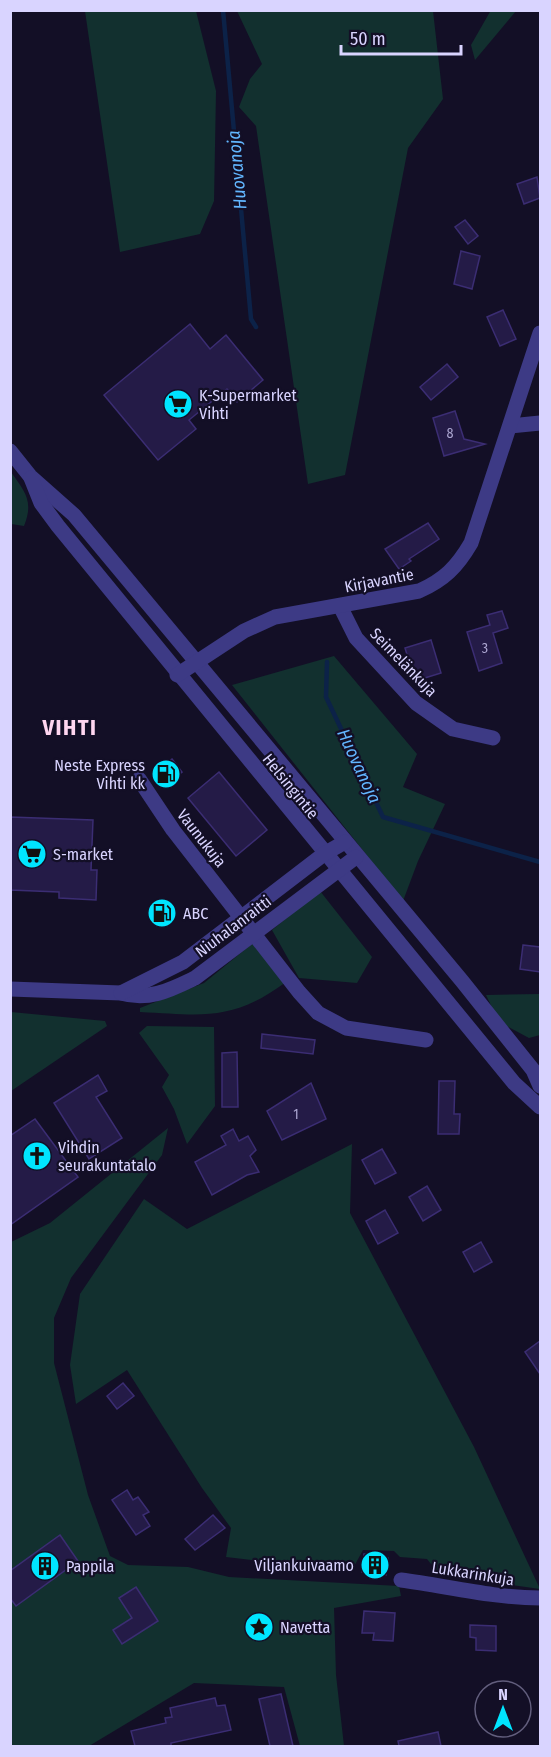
<svg xmlns="http://www.w3.org/2000/svg" width="551" height="1757" viewBox="0 0 551 1757" font-family="'Fira Sans Condensed',sans-serif">
	<style>
		.green { fill: #12302f }
		.lines { fill: none; stroke-linecap: round; stroke-linejoin: round }
		.stream { stroke: #0c2248; stroke-width: 4.5 }
		.building { fill: #241b47; stroke: #3b2d73; stroke-width: 1.5 }
		.minor { stroke: #3d3a85; stroke-width: 15 }
		.labels { text-anchor: middle; stroke-width: 4.5; stroke-linejoin: round; paint-order: stroke }
		.number-label { font-size: 14px; fill: #aca6d1 }
		.poi-label { font-size: 16px; fill: #d9d4ff; stroke: #130f26; text-anchor: start }
		.street-label { font-size: 16px; fill: #d9d4ff; stroke: #130f26 }
		.water-label { font-size: 18px; font-style: italic; fill: #62b6ff; stroke: #130f26 }
		.district-label { font-size: 22px; font-weight: bold; letter-spacing: 1.5px; fill: #ffd6f0; stroke: #130f26 }
	</style>
	<rect width="100%" height="100%" fill="#130f26"/>
	<g class="green">
		<polygon points="491,10 516,11 475,60 471,45"/>
		<polygon points="85,11 196,11 216,91 214,201 200,234 120,252"/>
		<polygon points="237,11 433,11 443,99 408,148 345,475 308,484 256,126 239,107 250,79 262,64"/>
		<path d="M11,472c14,20 23,29 13,54l-13,-2z"/>
		<polygon points="334,656 417,754 403,787 445,804 418,861 403,901 232,685"/>
		<polygon points="320,891 372,957 357,983 299,978 272,930"/>
		<path d="M253,943l33,39c-54,40 -83,33 -146,30v-4l64,-25z"/>
		<polygon points="540,994 540,1035 529,1038 499,1022 486,995"/>
		<polygon points="11,1012 105,1021 107,1026 11,1091"/>
		<polygon points="147,1026 214,1027 215,1106 187,1144 174,1109 162,1087 169,1075 139,1033"/>
		<polygon points="168,1128 162,1155 71,1278 54,1318 54,1363 88,1495 110,1556 128,1565 188,1567 229,1577 399,1586 401,1596 334,1608 336,1675 344,1746 300,1746 284,1687 194,1683 89,1746 11,1746 11,1242 50,1223"/>
		<polygon points="352,1144 350,1213 474,1447 540,1589 440,1575 427,1559 400,1557 394,1551 363,1550 351,1572 226,1557 231,1528 202,1488 127,1370 76,1404 70,1365 80,1294 144,1199 187,1229"/>
	</g>
	<g class="lines">
		<g class="stream">
			<polyline points="223,10 251,319 256,327"/>
			<polyline points="327,662 326,697 383,817 540,862"/>
		</g>
	</g>
	<g class="building">
		<polygon points="537,177 540,198 524,204 517,184"/>
		<polygon points="465,220 478,236 468,244 455,227"/>
		<polygon points="461,251 480,256 472,289 454,284"/>
		<polygon points="503,310 516,339 500,346 487,317"/>
		<polygon points="190,324 210,349 226,335 263,380 237,402 227,389 189,420 196,429 158,460 104,395"/>
		<polygon points="447,364 458,377 431,400 420,387"/>
		<polygon points="455,411 464,439 485,444 444,456 433,418"/>
		<polygon points="428,523 439,539 409,559 411,561 399,569 385,549"/>
		<polygon points="502,611 508,628 493,633 502,663 479,671 467,632 490,625 487,615"/>
		<polygon points="431,640 441,673 415,681 405,648"/>
		<polygon points="172,759 182,772 162,787 152,774"/>
		<polygon points="219,772 267,830 236,856 188,798"/>
		<polygon points="10,817 93,820 91,870 97,870 96,900 59,898 59,892 10,890"/>
		<polygon points="163,901 174,915 160,926 149,912"/>
		<polygon points="523,945 540,947 540,972 520,969"/>
		<polygon points="262,1034 315,1040 313,1054 261,1048"/>
		<polygon points="237,1052 238,1107 222,1107 222,1053"/>
		<polygon points="98,1075 107,1091 96,1097 122,1138 89,1159 54,1103"/>
		<polygon points="439,1081 455,1081 454,1114 460,1114 459,1134 438,1134"/>
		<polygon points="311,1083 326,1119 282,1140 267,1111"/>
		<polygon points="35,1119 78,1177 10,1225 10,1136"/>
		<polygon points="233,1129 239,1141 248,1136 256,1150 250,1156 259,1172 247,1175 212,1195 195,1162 226,1145 221,1136"/>
		<polygon points="382,1149 396,1173 375,1184 362,1160"/>
		<polygon points="427,1186 441,1210 423,1221 409,1197"/>
		<polygon points="385,1210 398,1233 378,1244 366,1221"/>
		<polygon points="481,1242 492,1262 474,1272 463,1252"/>
		<polygon points="540,1341 540,1374 525,1352"/>
		<polygon points="123,1383 134,1396 117,1409 107,1396"/>
		<polygon points="127,1490 133,1500 138,1497 149,1512 143,1515 150,1526 136,1535 112,1500"/>
		<polygon points="213,1515 225,1528 195,1550 185,1539"/>
		<polygon points="60,1535 78,1561 16,1606 10,1598 10,1571"/>
		<polygon points="364,1554 388,1558 386,1575 362,1572"/>
		<polygon points="136,1587 158,1621 122,1644 113,1630 132,1618 119,1598"/>
		<polygon points="364,1611 395,1613 393,1641 373,1640 374,1633 362,1633"/>
		<polygon points="470,1625 496,1626 496,1651 476,1650 476,1638 470,1637"/>
		<polygon points="281,1694 293,1746 270,1746 259,1699"/>
		<polygon points="215,1698 217,1706 225,1705 231,1730 171,1743 171,1746 135,1746 131,1731 166,1723 165,1718 172,1717 170,1708"/>
		<polygon points="438,1732 441,1746 399,1746 398,1741"/>
	</g>
	<g class="lines">
		<g class="minor">
			<polyline points="510,426 540,423"/>
			<polyline points="10,451 30,476 74,515 462,981 533,1070 540,1086"/>
			<polyline points="31,478 41,503 58,526 514,1083 540,1107"/>
			<polyline points="340,606 356,638 416,703 453,729 493,738"/>
			<path d="M177,675l67,-44 31,-14 144,-26c25,-11 38,-24 52,-48l69,-210"/>
			<polyline points="139,779 173,830 299,992 318,1013 346,1028 426,1040"/>
			<path d="M10,989l111,4c28,8 49,-3 74,-15l161,-121"/>
			<polyline points="121,993 183,962 324,854 345,842"/>
			<path d="M401,1580c46,6 93,18 139,18"/>
		</g>
	</g>
	<defs>
		<g id="supermarket-disc" transform="scale(1.5)"><circle r="9.5" fill="#00e5ff" stroke="#130f26"/><path d="M-6-5.5h2.5l.6 2H6L4.5 2H-2.5L-4.4-4H-6ZM-1.5 3.2a1.3 1.3 0 1 0 .1 0ZM3 3.2a1.3 1.3 0 1 0 .1 0Z" fill="#111"/></g>
		<g id="fuel-disc" transform="scale(1.5)"><circle r="9.5" fill="#00e5ff" stroke="#130f26"/><path d="M-5.5-6h7V0h2V4h1.3V-2.5L3-4.5l.8-.8L6-3V5H2.5V1h-1V6h-7ZM-4.2-4.7v3.2H.2V-4.7Z" fill="#111"/></g>
		<g id="church-disc" transform="scale(1.5)"><circle r="9.5" fill="#00e5ff" stroke="#130f26"/><path d="M-1.2-6h2.4v3.5h3.3v2.4h-3.3V6h-2.4V-.1h-3.3v-2.4h3.3Z" fill="#111"/></g>
		<g id="building-disc" transform="scale(1.5)"><circle r="9.5" fill="#00e5ff" stroke="#130f26"/><path d="M-4-6H4V6H1V3H-1V6H-4ZM-2.5-4.3h1.7v1.8h-1.7ZM.8-4.3h1.7v1.8H.8ZM-2.5-1h1.7V.8h-1.7ZM.8-1h1.7V.8H.8Z" fill="#111"/></g>
		<g id="sight-disc" transform="scale(1.5)"><circle r="9.5" fill="#00e5ff" stroke="#130f26"/><path d="M0-6L1.8-2.2L6-1.7L2.9 1.2L3.7 5.4L0 3.3L-3.7 5.4L-2.9 1.2L-6-1.7L-1.8-2.2Z" fill="#111"/></g>
	</defs>
	<g fill-rule="evenodd">
		<use href="#supermarket-disc" x="178" y="404"/>
		<use href="#fuel-disc" x="166" y="774"/>
		<use href="#supermarket-disc" x="32" y="854"/>
		<use href="#fuel-disc" x="162" y="913"/>
		<use href="#church-disc" x="37" y="1156"/>
		<use href="#building-disc" x="375" y="1565"/>
		<use href="#building-disc" x="45" y="1566"/>
		<use href="#sight-disc" x="259" y="1627"/>
	</g>
	<g class="labels">
		<g class="number-label">
			<text x="450" y="438">8</text>
			<text x="485" y="653">3</text>
			<text x="296" y="1119">1</text>
		</g>
		<g class="poi-label">
			<text x="199" y="401">K-Supermarket<tspan x="199" dy="18">Vihti</tspan></text>
			<text x="145" y="771" text-anchor="end">Neste Express<tspan x="145" dy="18">Vihti kk</tspan></text>
			<text x="53" y="860">S-market</text>
			<text x="183" y="919">ABC</text>
			<text x="58" y="1153">Vihdin<tspan x="58" dy="18">seurakuntatalo</tspan></text>
			<text x="354" y="1571" text-anchor="end">Viljankuivaamo</text>
			<text x="66" y="1572">Pappila</text>
			<text x="280" y="1633">Navetta</text>
		</g>
		<g class="street-label">
			<text transform="translate(379 580) rotate(-11)" y="6">Kirjavantie</text>
			<text transform="translate(404 662) rotate(46)" y="6">Seimelänkuja</text>
			<text transform="translate(291 786) rotate(51)" y="6">Helsingintie</text>
			<text transform="translate(202 838) rotate(52)" y="6">Vaunukuja</text>
			<text transform="translate(233 926) rotate(-37)" y="6">Niuhalanraitti</text>
			<text transform="translate(473 1573) rotate(9)" y="6">Lukkarinkuja</text>
		</g>
		<g class="water-label">
			<text transform="translate(237 170) rotate(-95)" y="6">Huovanoja</text>
			<text transform="translate(359 766) rotate(65)" y="6">Huovanoja</text>
		</g>
		<g class="district-label">
			<text x="70" y="735">VIHTI</text>
		</g>
	</g>
	<rect width="551" height="1757" fill="none" stroke="#d9d4ff" stroke-width="24"/>
	<g transform="translate(503 1709)"><circle r="28" fill="#130f26" stroke="#625e7d" stroke-width="1.5"/>
	<path d="M0-4.5L10 22L0 15L-10 22Z" fill="#00e5ff"/>
	<text y="-9" font-size="16" font-weight="bold" text-anchor="middle" fill="#d9d4ff">N</text>
	</g>
	<path d="M341 45v9h120v-9" fill="none" stroke="#d9d4ff" stroke-width="3"/>
	<text x="350" y="45" font-size="18" fill="#d9d4ff" stroke="#130f26" stroke-width="4.5" paint-order="stroke">50 m</text>
</svg>
